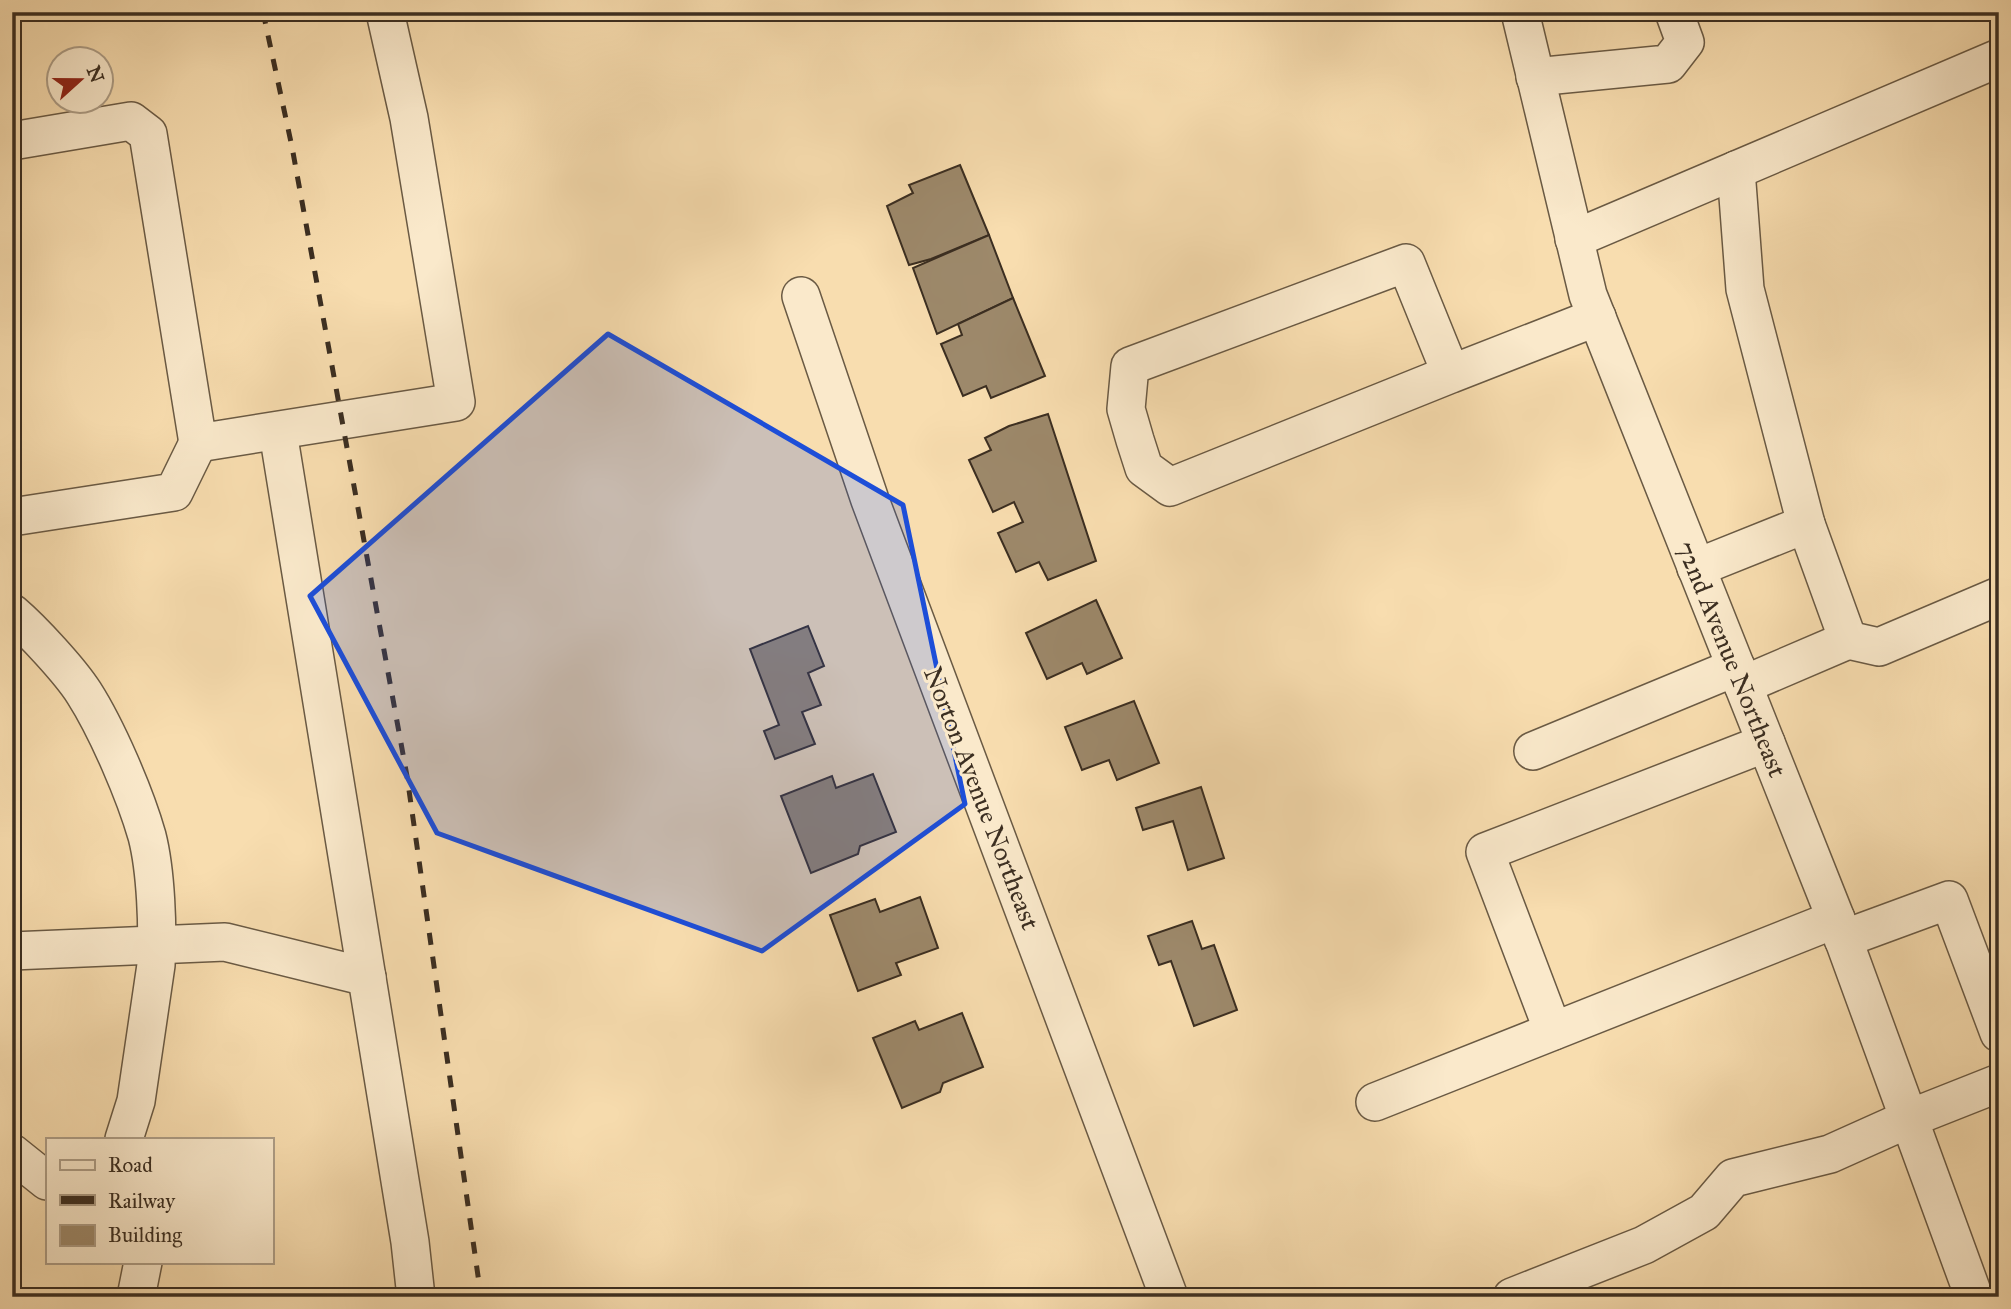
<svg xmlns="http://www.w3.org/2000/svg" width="2011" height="1309" viewBox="0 0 2011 1309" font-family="'IM FELL Great Primer',serif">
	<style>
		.building { fill: #9d896b; stroke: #3b2e21; stroke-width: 2 }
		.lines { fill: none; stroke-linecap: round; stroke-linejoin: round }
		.minor-casing { stroke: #6a5a44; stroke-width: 40 }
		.minor { stroke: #fae9cb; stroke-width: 37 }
		.rail { stroke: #3b2e21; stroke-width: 5; stroke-dasharray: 12 12; stroke-linecap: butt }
		.marked { fill: #1d4ed8; fill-opacity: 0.2; stroke: #1d4ed8; stroke-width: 5; stroke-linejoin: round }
		.labels { text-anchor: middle; stroke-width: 6; stroke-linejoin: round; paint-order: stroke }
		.street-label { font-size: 26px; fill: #3b2e21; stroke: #fae9cb }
	</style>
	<rect width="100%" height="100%" fill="#f8ddaf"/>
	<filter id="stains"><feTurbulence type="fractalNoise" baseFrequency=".00286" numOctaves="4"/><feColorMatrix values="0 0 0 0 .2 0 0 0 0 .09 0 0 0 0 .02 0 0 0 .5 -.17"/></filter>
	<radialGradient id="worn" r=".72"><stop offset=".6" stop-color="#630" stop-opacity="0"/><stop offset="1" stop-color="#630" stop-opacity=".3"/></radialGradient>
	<g class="building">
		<polygon points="960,165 989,235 931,259 909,265 887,206 913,193 909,185"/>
		<polygon points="989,235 1013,298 937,334 913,268"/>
		<polygon points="1013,298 1045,376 991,398 986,386 963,396 941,344 962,335 958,324"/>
		<polygon points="1048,414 1096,561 1048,580 1039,562 1016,572 998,533 1023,522 1014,502 993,512 969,460 991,450 985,438 1009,426"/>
		<polygon points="1096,600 1122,658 1087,674 1082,663 1047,679 1026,633"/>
		<polygon points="808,626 824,666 808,673 821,705 802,712 815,744 775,759 764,731 779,725 750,649"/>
		<polygon points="1134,701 1159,763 1117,780 1109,760 1082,770 1065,727"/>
		<polygon points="873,774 896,832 860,846 858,854 811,873 781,796 832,776 836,788"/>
		<polygon points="1201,787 1224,858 1188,870 1173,821 1143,830 1136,808"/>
		<polygon points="920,897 938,948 896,963 901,975 858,991 830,915 875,899 880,912"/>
		<polygon points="1192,921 1202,949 1214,945 1237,1010 1194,1026 1171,961 1159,965 1148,936"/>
		<polygon points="962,1013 983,1067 943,1083 940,1092 902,1108 873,1038 915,1021 919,1030"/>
	</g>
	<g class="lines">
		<g class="minor-casing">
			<g id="minor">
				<polyline points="1520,12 1588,295 1836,919 1974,1297"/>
				<polyline points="1535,77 1668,64 1685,42 1674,12"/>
				<polyline points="12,141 131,121 148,134 198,443 456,402 409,118 385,12"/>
				<polyline points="1574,239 1999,58"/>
				<polyline points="801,296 870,500 1169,1297"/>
				<polyline points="1451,374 1170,487 1144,468 1135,440 1126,409 1130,366 1406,263 1451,374 1597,317"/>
				<polyline points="278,432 410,1242 416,1297"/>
				<polyline points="12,517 174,492 198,443"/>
				<polyline points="1806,524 1848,640 1879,647 1999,596"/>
				<polyline points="1696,568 1806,524 1745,289 1736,170"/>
				<path d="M12,613c20,17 58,58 72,80 23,36 51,101 63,143 9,35 11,92 9,129l-20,136 -12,38"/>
				<polyline points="1743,685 1848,640"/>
				<polyline points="1533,751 1736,667"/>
				<polyline points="1843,939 1949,900 1999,1033"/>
				<polyline points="12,951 225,942 367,977"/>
				<polyline points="1553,1031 1485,852 1766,743"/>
				<polyline points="1375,1102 1836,919"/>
				<polyline points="12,1153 47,1181"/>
				<polyline points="136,1297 143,1262"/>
				<polyline points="1512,1297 1644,1245 1704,1212 1733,1178 1830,1154 1908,1119 1999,1083"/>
			</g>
		</g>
		<use href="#minor" class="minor"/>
		<polyline class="rail" points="263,12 292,147 407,776 481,1297"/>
	</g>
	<path class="marked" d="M608,334l295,171 62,299 -203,147 -325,-118 -127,-237z"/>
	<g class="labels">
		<g class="street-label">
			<text transform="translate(1732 659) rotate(68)" y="9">72nd Avenue Northeast</text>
			<text transform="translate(982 798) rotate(69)" y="9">Norton Avenue Northeast</text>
		</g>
	</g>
	<rect width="2011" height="1309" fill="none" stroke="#f8ddaf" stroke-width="42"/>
	<rect x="14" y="14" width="1983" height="1281" fill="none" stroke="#3b2e21" stroke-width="3.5"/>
	<rect x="21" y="21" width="1969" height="1267" fill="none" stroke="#3b2e21" stroke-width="2"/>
	<rect x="46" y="1138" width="228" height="126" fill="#fae9cb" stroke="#ae9e87" stroke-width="2"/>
	<rect x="60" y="1160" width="35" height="10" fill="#fae9cb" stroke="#ae9e87" stroke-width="2"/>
	<text x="108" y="1172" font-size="21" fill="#3b2e21">Road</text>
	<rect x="60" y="1195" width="35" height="10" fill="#3b2e21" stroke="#ae9e87" stroke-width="2"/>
	<text x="108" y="1208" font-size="21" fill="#3b2e21">Railway</text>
	<rect x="60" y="1225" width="35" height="21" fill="#9d896b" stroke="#ae9e87" stroke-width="2"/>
	<text x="108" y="1242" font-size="21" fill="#3b2e21">Building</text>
	<g transform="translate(80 80) rotate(69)"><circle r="33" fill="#fae9cb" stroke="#ae9e87" stroke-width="2"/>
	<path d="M0-5L12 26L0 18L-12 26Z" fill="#8f2418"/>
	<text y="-10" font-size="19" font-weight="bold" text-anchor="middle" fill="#3b2e21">N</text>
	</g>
	<rect width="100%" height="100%" filter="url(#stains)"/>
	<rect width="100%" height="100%" fill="url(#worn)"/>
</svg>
